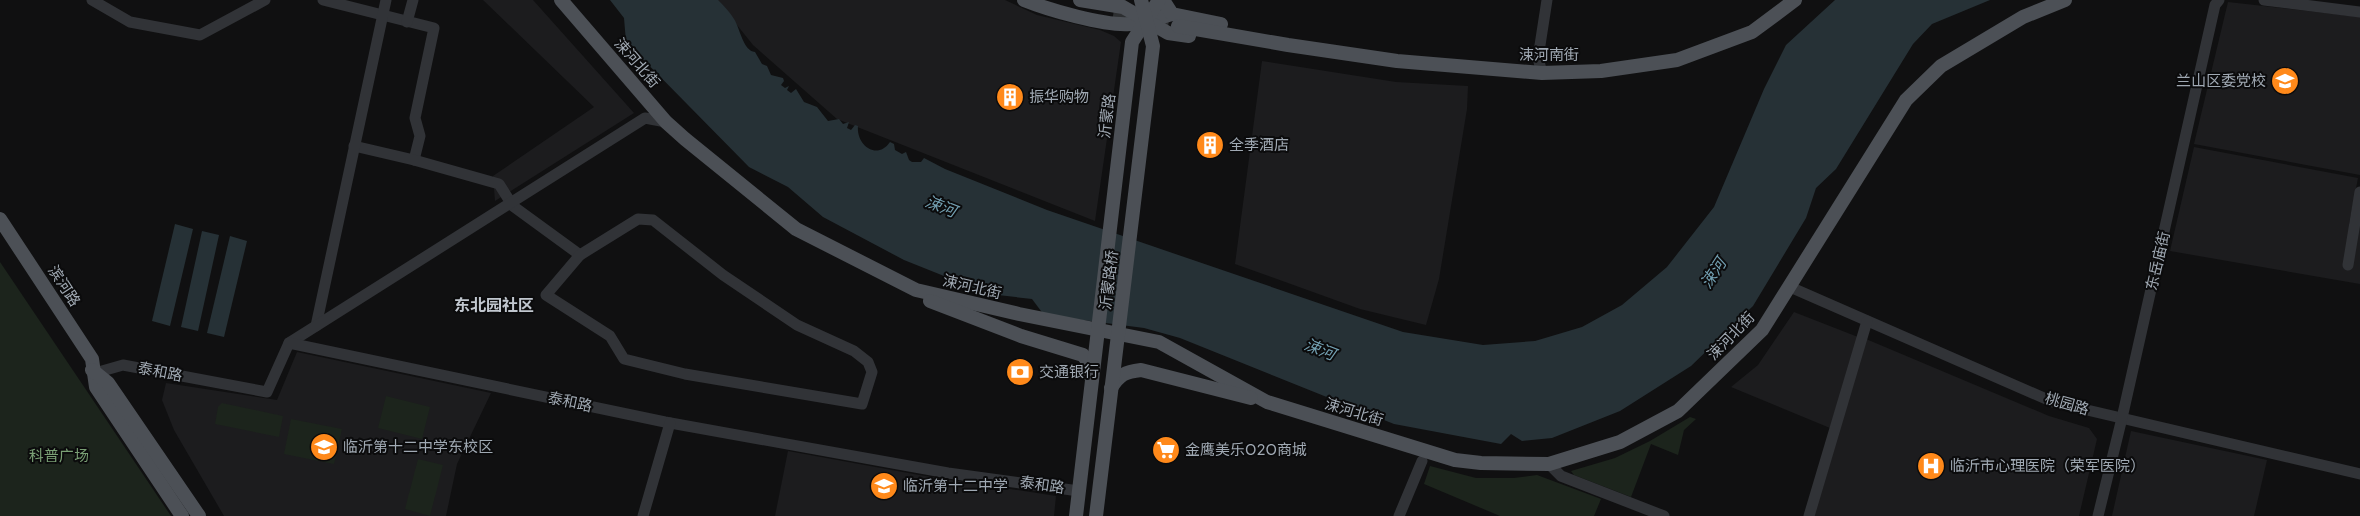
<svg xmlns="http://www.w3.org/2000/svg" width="2360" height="516" viewBox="0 0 2360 516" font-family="Inter,'Noto Sans SC',sans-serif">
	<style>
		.built { fill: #1c1c1e }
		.green { fill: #1c241c }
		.water { fill: #263136 }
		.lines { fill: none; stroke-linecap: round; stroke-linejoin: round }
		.major-tunnel { stroke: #2d2f31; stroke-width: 14; stroke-dasharray: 14 7; stroke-linecap: butt }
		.minor { stroke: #313337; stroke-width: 11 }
		.major { stroke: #4c5056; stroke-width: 14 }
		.labels { text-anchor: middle; stroke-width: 4; stroke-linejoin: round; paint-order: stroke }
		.street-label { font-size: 15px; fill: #a0a9b3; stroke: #0b0b0c }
		.poi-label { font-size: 15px; fill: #a0a9b3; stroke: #0b0b0c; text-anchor: start }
		.park-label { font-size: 15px; fill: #7aa075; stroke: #0b0b0c }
		.water-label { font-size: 16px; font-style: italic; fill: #73a0b2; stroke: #0b0b0c }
		.neighbourhood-label { font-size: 16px; font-weight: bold; fill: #c1c7cf; stroke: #0b0b0c }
	</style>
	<rect width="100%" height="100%" fill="#101011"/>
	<g class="built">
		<polygon points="483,0 533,0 634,113 495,201 493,176 594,107"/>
		<polygon points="717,0 1005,0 1037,15 1100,30 1114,36 1121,42 1095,221 837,119 753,45"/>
		<polygon points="2228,2 2360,17 2360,175 2194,144"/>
		<polygon points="1262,61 1396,82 1468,86 1467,109 1439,279 1426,325 1360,309 1235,264"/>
		<polygon points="2194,147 2358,178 2349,224 2360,225 2360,284 2170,251"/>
		<polygon points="1794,312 1858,337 1830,428 1731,387 1758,365"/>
		<polygon points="1866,339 2049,416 2089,428 2097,439 2079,516 1813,516"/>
		<polygon points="297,352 491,393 457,464 446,516 224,516 174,430 162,400 166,383 277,400"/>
		<polygon points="2131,431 2267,460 2254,516 2112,516"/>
		<polygon points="788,451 919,475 1056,496 1054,516 775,516"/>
	</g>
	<g class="green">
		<polygon points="0,262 171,516 0,516"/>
		<polygon points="386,396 430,407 422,439 378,428"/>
		<polygon points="222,403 283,416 279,437 215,424 218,407"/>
		<polygon points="1690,417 1696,419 1684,430 1678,455 1651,444 1631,497 1574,475 1571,471 1615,458 1650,441"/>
		<polygon points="291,419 342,429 334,464 284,454"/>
		<polygon points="418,459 443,465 430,516 405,509"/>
		<polygon points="1430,466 1476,478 1514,478 1537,475 1601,499 1594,516 1500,516 1424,484"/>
	</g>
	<g class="water">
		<path d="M610,0h108c6,6 12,12 16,19 6,9 9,32 21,33l7,12 5,2 4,9 12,3 1,3 -3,4 4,3 4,-2 -2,4 4,3 5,-4 8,13 13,5 11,14 11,-2 4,5 6,-2 -2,6 4,2 4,-5 3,1c-2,19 19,35 32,16l4,2 1,6 7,4 4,-2 3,8 3,2h9l3,-4 21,11 102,41 356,122 80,13 52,-4 47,-14 40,-22 45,-38 47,-60 50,-118 22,-44 49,-45h155l-58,24 -19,20 -77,125 -20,19 -10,30 -53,88 -62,60 -71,45 -68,27 -30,3 -11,-7 -10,10 -107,-20 -214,-86 -36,-10 -100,-13 -12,-16 -43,-5 -85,-34 -81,-43 -35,-30 -39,-20 -123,-125 -2,-24z"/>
		<polygon points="175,224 193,229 170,326 152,321"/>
		<polygon points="202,231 219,235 198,331 181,327"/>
		<polygon points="230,236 247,241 224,337 207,333"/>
	</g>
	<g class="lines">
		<polyline class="major-tunnel" points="1113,16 1178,26"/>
		<g class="minor">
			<polyline points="92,0 130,22 200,35 265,0"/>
			<polyline points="323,0 434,28 415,118 420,136 414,160"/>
			<polyline points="2264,0 2360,12"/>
			<polyline points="407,22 413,0"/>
			<polyline points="1542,73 1538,58 1547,0"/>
			<polyline points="354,146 414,160 499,184 511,203"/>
			<polyline points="510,204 580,255"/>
			<polygon points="638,219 653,220 723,275 797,325 854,351 868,362 872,372 862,404 685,374 624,359 610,336 546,295 580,255"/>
			<polyline points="2348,265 2360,192"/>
			<polyline points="1790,287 2053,402 2360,474"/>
			<polyline points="316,326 386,0"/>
			<polyline points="289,343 645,118 666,122"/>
			<polyline points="95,373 123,365 267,392 289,343 665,422 948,473 1079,491"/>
			<polyline points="1549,464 1561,476 1664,516"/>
			<polyline points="643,516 670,423"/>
			<polyline points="1399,516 1422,461"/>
			<polyline points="1809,516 1867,321"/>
			<polyline points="2098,516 2122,418 2215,5 2219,0"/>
		</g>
		<g class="major">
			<polyline points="561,0 666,122 685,139 796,229 916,290 1019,314 1159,342 1267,402 1455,460 1481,463 1549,464 1620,442 1678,411 1762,330 1906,100 1941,66 2023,17 2065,0"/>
			<path d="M1024,0c25,10 80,26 106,24 14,-1 28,-6 42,-10"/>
			<polyline points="1080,0 1123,7 1168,33 1189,36"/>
			<polyline points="1163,0 1172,14 1221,24"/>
			<polyline points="1178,26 1288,45 1397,61 1542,73 1601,71 1677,60 1752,32 1795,0"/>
			<polyline points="0,219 92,359 96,387 182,516"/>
			<polyline points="930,301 1021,336 1083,355 1088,362 1090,375"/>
			<polyline points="92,370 108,383 199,516"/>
			<path d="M1111,388c9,-14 14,-16 30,-18l110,28"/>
			<polyline points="1076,516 1132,42 1159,0"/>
			<polyline points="1096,516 1153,46 1141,0"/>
		</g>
	</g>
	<defs>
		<g id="school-disc" transform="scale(1.4375)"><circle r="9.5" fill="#ff891a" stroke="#0b0b0c"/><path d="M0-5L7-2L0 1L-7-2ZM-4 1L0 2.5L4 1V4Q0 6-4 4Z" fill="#fff"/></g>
		<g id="building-disc" transform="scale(1.4375)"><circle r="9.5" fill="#ff891a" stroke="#0b0b0c"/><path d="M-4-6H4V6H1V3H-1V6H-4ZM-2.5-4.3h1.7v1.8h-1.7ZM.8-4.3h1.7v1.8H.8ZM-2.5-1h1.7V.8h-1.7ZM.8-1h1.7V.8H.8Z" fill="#fff"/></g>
		<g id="bank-disc" transform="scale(1.4375)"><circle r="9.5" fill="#ff891a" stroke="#0b0b0c"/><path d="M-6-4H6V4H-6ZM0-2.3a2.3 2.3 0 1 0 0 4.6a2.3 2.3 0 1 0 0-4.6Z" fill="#fff"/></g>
		<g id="supermarket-disc" transform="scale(1.4375)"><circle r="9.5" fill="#ff891a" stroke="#0b0b0c"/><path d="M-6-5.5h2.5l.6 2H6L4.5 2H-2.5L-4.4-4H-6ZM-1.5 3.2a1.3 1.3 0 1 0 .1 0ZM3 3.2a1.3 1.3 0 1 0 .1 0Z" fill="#fff"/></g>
		<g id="hospital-disc" transform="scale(1.4375)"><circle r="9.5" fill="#ff891a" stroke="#0b0b0c"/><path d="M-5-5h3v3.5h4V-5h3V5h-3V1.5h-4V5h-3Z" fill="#fff"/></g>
	</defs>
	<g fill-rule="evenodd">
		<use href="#school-disc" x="2285" y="81"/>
		<use href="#building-disc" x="1010" y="97"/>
		<use href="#building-disc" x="1210" y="145"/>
		<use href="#bank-disc" x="1020" y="372"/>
		<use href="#school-disc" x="324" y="447"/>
		<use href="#supermarket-disc" x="1166" y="450"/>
		<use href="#hospital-disc" x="1931" y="466"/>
		<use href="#school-disc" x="884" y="486"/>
	</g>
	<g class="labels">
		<g class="street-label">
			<text x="1549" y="60">涑河南街</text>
			<text transform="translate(637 63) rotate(49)" y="5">涑河北街</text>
			<text transform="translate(1107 116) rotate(-83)" y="5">沂蒙路</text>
			<text transform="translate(2158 261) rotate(-77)" y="5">东岳庙街</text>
			<text transform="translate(1109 280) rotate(-83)" y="5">沂蒙路桥</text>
			<text transform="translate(64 286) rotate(57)" y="5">滨河路</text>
			<text transform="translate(972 287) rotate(13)" y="5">涑河北街</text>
			<text transform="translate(1731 336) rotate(-46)" y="5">涑河北街</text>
			<text transform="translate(160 372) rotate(11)" y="5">泰和路</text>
			<text transform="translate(570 402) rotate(12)" y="5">泰和路</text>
			<text transform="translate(2067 404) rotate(16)" y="5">桃园路</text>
			<text transform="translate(1354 412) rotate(17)" y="5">涑河北街</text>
			<text transform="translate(1042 485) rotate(8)" y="5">泰和路</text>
		</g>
		<g class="poi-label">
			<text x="2266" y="86" text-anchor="end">兰山区委党校</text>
			<text x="1029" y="102">振华购物</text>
			<text x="1229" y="150">全季酒店</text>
			<text x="1039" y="377">交通银行</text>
			<text x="343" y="452">临沂第十二中学东校区</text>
			<text x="1185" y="455">金鹰美乐O2O商城</text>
			<text x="1950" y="471">临沂市心理医院（荣军医院）</text>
			<text x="903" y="491">临沂第十二中学</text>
		</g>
		<g class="park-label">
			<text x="59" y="461">科普广场</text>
		</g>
		<g class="water-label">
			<text transform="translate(941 206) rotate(21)" y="6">涑河</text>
			<text transform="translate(1713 273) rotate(-57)" y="6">涑河</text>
			<text transform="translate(1320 349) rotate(21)" y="6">涑河</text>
		</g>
		<g class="neighbourhood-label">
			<text x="494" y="311">东北园社区</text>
		</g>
	</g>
</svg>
